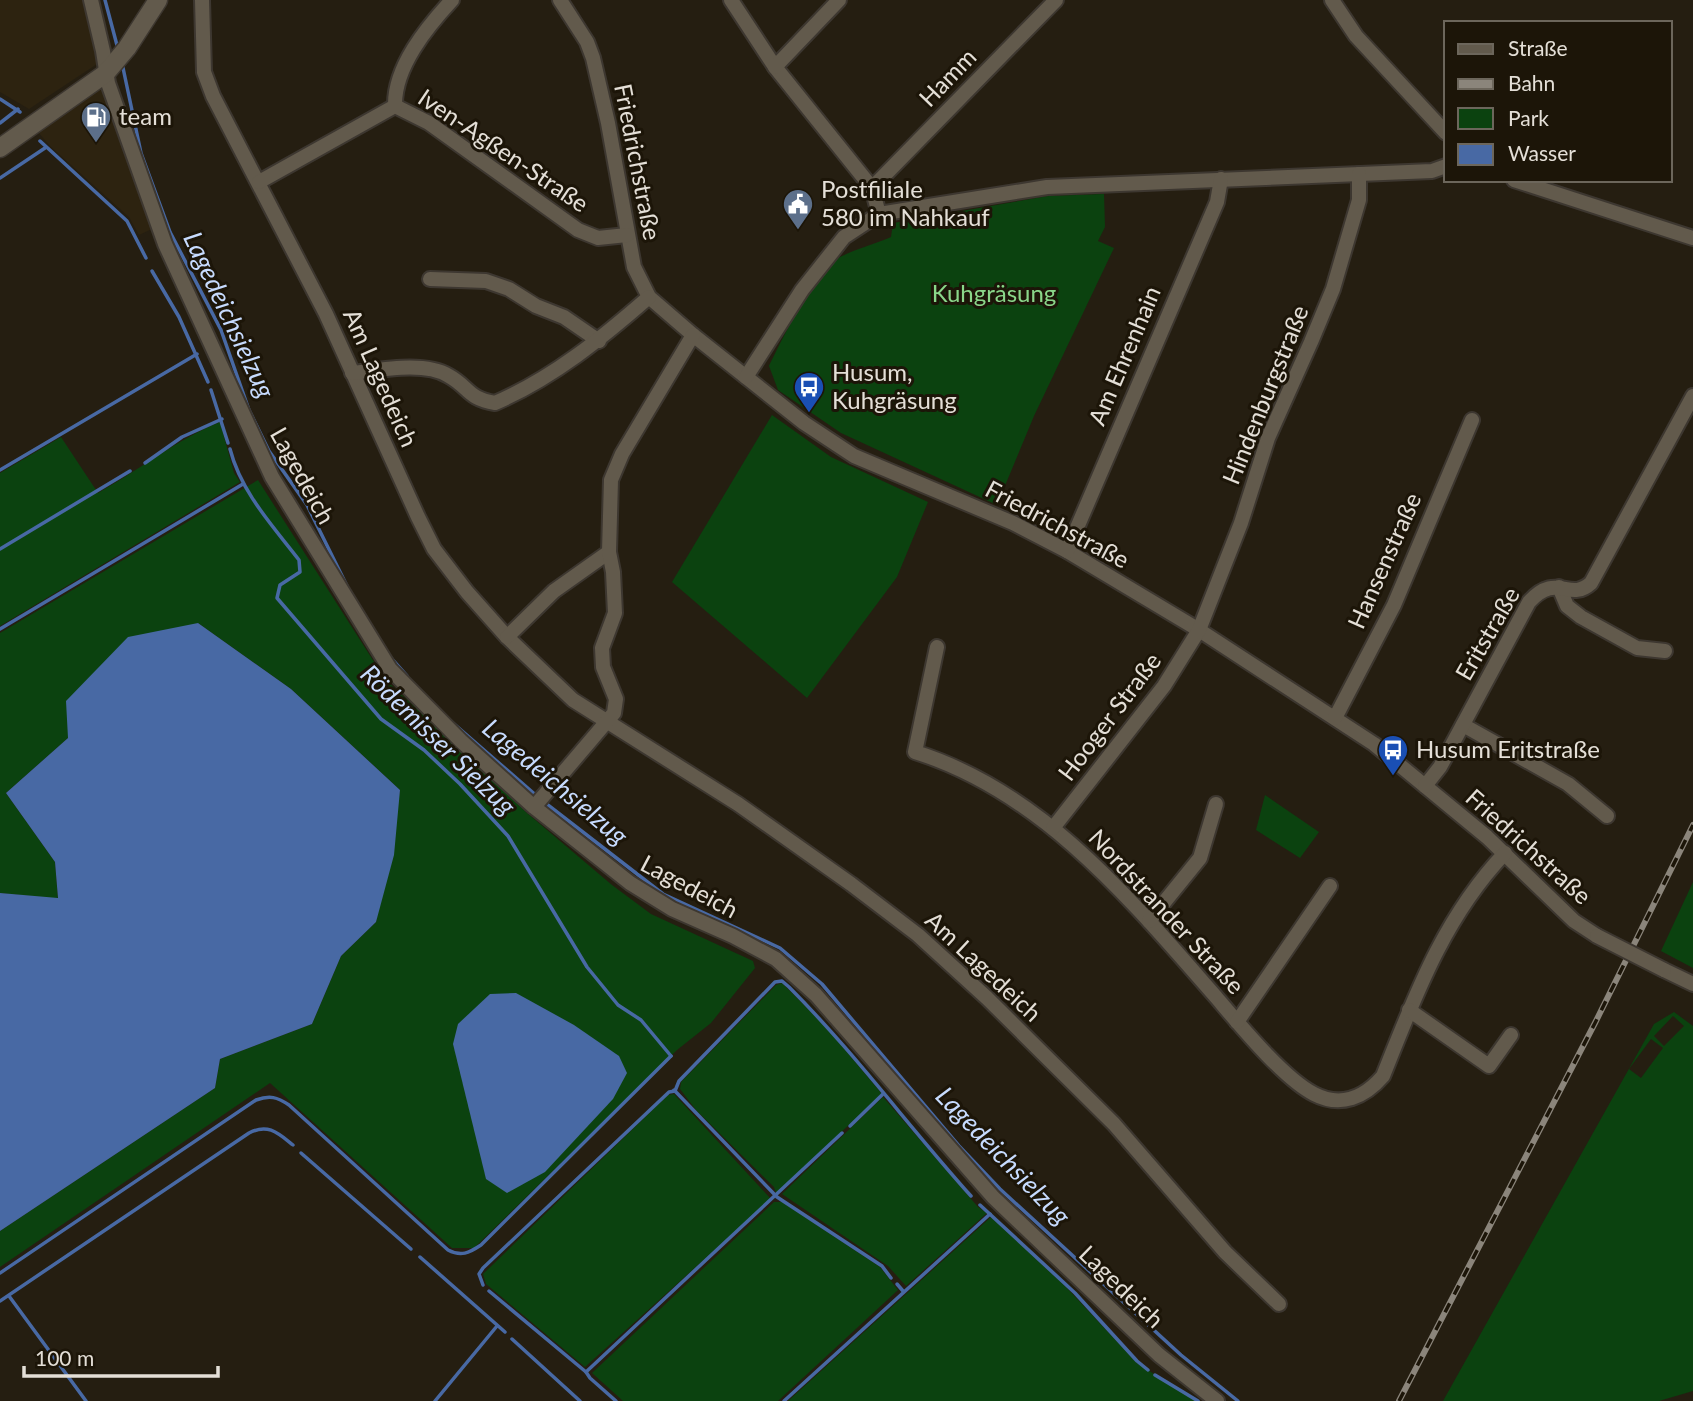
<svg xmlns="http://www.w3.org/2000/svg" width="1693" height="1401" viewBox="0 0 1693 1401" font-family="Lato,sans-serif">
	<style>
		.built { fill: #2d2310 }
		.green { fill: #0b420f; fill-rule: evenodd }
		.water { fill: #4869a4 }
		.lines { fill: none; stroke-linecap: round; stroke-linejoin: round }
		.stream { stroke: #4869a4; stroke-width: 3.5 }
		.minor-casing { stroke: #3d3730; stroke-width: 18 }
		.tertiary-casing { stroke: #3d3730; stroke-width: 21 }
		.minor { stroke: #625a4c; stroke-width: 14 }
		.tertiary { stroke: #625a4c; stroke-width: 18 }
		.rail-casing { stroke: #8b857b; stroke-width: 6 }
		.rail { stroke: #1c1508; stroke-width: 3.5; stroke-dasharray: 10; stroke-linecap: butt }
		.minor-bridge-casing { stroke: #3d3730; stroke-width: 18; stroke-linecap: butt }
		.minor-bridge { stroke: #625a4c; stroke-width: 14 }
		.labels { text-anchor: middle; stroke-width: 6; stroke-linejoin: round; paint-order: stroke }
		.street-label { font-size: 24px; fill: #e4dfd7; stroke: #1c1508 }
		.poi-label { font-size: 24px; fill: #e4dfd7; stroke: #1c1508; text-anchor: start }
		.park-label { font-size: 24px; fill: #8ad689; stroke: #1c1508 }
		.water-label { font-size: 26px; font-style: italic; fill: #c7dbfe; stroke: #1c1508 }
	</style>
	<rect width="100%" height="100%" fill="#251e11"/>
	<g class="built">
		<polygon points="0,0 85,0 100,62 29,109 0,92"/>
		<polygon points="104,86 154,228 139,235 129,217 50,146 38,132"/>
	</g>
	<g class="green">
		<path d="M1104,194l1,33 -7,14 16,7 -80,168 -37,89 -156,-72 -63,-43 -9,-24c11,-23 46,-93 66,-106 16,-10 38,-15 56,-23l2,-14 155,-27z"/>
		<polygon points="772,415 831,457 928,502 897,577 807,698 672,582"/>
		<path d="M220,422l14,51 6,9 -240,144v-153l61,-36 37,56c41,-23 78,-53 122,-71z"/>
		<polygon points="258,480 385,679 527,813 612,885 651,914 753,961 755,968 711,1023 677,1050 474,1248 452,1248 270,1083 0,1267 0,1231 215,1088 220,1059 312,1024 341,956 376,922 400,790 291,689 198,623 6,793 55,862 58,899 0,893 0,633"/>
		<polygon points="1265,795 1319,832 1300,858 1256,830"/>
		<polygon points="1693,882 1693,968 1661,951"/>
		<polygon points="782,983 826,1027 882,1094 776,1193 774,1187 696,1110 680,1089 681,1082 776,985"/>
		<path d="M1674,1012l19,14v365l-34,10h-216l211,-377zM1673,1016l11,10 -20,20 -10,-10zM1651,1039l12,9 -22,30 -12,-9z"/>
		<polygon points="674,1094 771,1199 585,1367 486,1284 483,1274 668,1095"/>
		<polygon points="883,1097 978,1207 987,1213 906,1286 888,1266 782,1194"/>
		<polygon points="774,1202 782,1202 880,1267 898,1290 778,1401 623,1401 592,1373"/>
		<polygon points="991,1217 1066,1287 1137,1363 1196,1401 788,1401"/>
	</g>
	<g class="water">
		<polygon points="198,623 291,689 400,790 394,855 376,922 341,956 312,1024 220,1059 215,1088 0,1231 0,893 58,898 55,862 6,793 68,738 66,701 128,637"/>
		<polygon points="516,993 574,1025 619,1056 627,1073 613,1099 545,1172 507,1193 486,1179 453,1044 458,1024 490,994"/>
	</g>
	<g class="lines">
		<g class="stream">
			<polyline points="105,0 118,49"/>
			<polyline points="122,63 141,153 170,232 221,330 249,410 269,451 307,505 347,586"/>
			<polyline points="0,99 20,112"/>
			<polyline points="0,123 18,109"/>
			<polyline points="40,141 127,221 146,258"/>
			<polyline points="0,178 45,148"/>
			<polyline points="152,271 179,317 208,382"/>
			<polyline points="211,390 228,443"/>
			<path d="M230,449c11,43 42,76 69,111l1,12 -20,13 -3,13 104,121 43,31 36,34 48,52 79,131 31,38 23,15 30,36"/>
			<polyline points="145,463 182,437 222,419"/>
			<polyline points="0,470 197,354"/>
			<polyline points="0,549 130,471"/>
			<polyline points="0,629 243,484"/>
			<polyline points="391,658 407,676"/>
			<polyline points="446,717 538,797"/>
			<polyline points="544,802 663,894 780,948 822,984 959,1146 1000,1189 1181,1355 1238,1401"/>
			<polyline points="674,1090 777,1197 882,1266 891,1278"/>
			<polyline points="850,1126 883,1094"/>
			<polyline points="301,1153 411,1249"/>
			<polyline points="980,1205 1075,1293 1137,1361 1148,1370"/>
			<polyline points="420,1257 505,1332"/>
			<path d="M0,1273l256,-173c14,-5 21,-3 33,5l159,145c13,7 21,3 33,-5l190,-189"/>
			<polyline points="897,1284 903,1291"/>
			<path d="M483,1285l-4,-11 4,-6 186,-176 6,-1 4,-10 96,-99 7,-1 7,6c65,65 120,140 182,209"/>
			<polyline points="489,1291 586,1372 590,1378 616,1401"/>
			<polyline points="9,1296 86,1401"/>
			<path d="M0,1301l249,-168c19,-10 29,0 44,12"/>
			<polyline points="512,1339 580,1401"/>
			<polyline points="586,1372 842,1133"/>
			<polyline points="1155,1375 1198,1401"/>
			<polyline points="435,1401 497,1326"/>
			<polyline points="784,1401 990,1214"/>
		</g>
		<g class="minor-casing">
			<g id="minor">
				<polyline points="91,0 103,51 108,83 165,244 272,477 390,669 461,741 534,807 630,883 672,909 733,936 776,959 816,995 993,1197 1159,1355 1217,1401"/>
				<polyline points="202,0 204,72 213,96 326,314 418,517 434,549 467,592 507,637 573,700 738,804 851,884 918,935 987,998 1114,1124 1225,1252 1279,1304"/>
				<polyline points="560,0 587,42 593,58 608,123 634,267 649,297 693,335 804,423 854,456 1013,523 1067,551 1199,630 1374,744 1487,837 1574,921 1597,936"/>
				<polyline points="731,0 775,67 872,188 879,214"/>
				<polyline points="1332,0 1356,36 1446,133"/>
				<polyline points="775,67 839,0"/>
				<polyline points="395,106 429,123 578,230 598,238 627,235"/>
				<polyline points="1514,180 1693,238"/>
				<path d="M259,182l136,-76c-1,-39 32,-79 57,-106"/>
				<polyline points="872,188 1056,0"/>
				<polyline points="430,279 486,281 509,289 536,306 564,317 599,341"/>
				<path d="M352,373c28,-3 73,-12 97,3 20,11 19,23 46,27 58,-25 107,-65 154,-106"/>
				<polyline points="746,377 802,290 844,237 879,214 1047,187 1432,171 1446,166"/>
				<polyline points="1067,551 1217,202 1221,179"/>
				<polyline points="1559,587 1567,606 1581,617 1637,648 1665,651"/>
				<polyline points="507,637 554,591 609,552"/>
				<path d="M937,647l-22,105c128,40 216,148 301,245 23,27 67,81 98,97 27,14 51,3 69,-18 32,-80 61,-159 122,-223"/>
				<polyline points="1335,718 1394,605 1472,420"/>
				<polyline points="1463,725 1568,784 1607,816"/>
				<path d="M1425,786l15,-19 89,-165c28,-31 40,1 62,-19l102,-187"/>
				<polyline points="534,807 614,713 616,699 603,667 602,648 615,613 613,572 609,552 611,480 622,454 693,335"/>
				<polyline points="1053,828 1164,686 1199,630 1241,523 1268,438 1311,342 1333,289 1359,200 1359,174"/>
				<polyline points="1149,921 1200,858 1216,804"/>
				<polyline points="1664,970 1693,984"/>
				<polyline points="1409,1010 1489,1066 1511,1035"/>
				<polyline points="1237,1022 1330,886"/>
			</g>
		</g>
		<g class="tertiary-casing">
			<polyline id="tertiary" points="0,148 105,74 127,48 158,0"/>
		</g>
		<use href="#minor" class="minor"/>
		<use href="#tertiary" class="tertiary"/>
		<g class="rail-casing">
			<polyline id="rail" points="1399,1401 1595,1023 1693,825"/>
		</g>
		<use href="#rail" class="rail"/>
		<g class="minor-bridge-casing">
			<polyline id="minor-bridge" points="1597,936 1664,970"/>
		</g>
		<use href="#minor-bridge" class="minor-bridge"/>
	</g>
	<defs>
		<g id="fuel-pin" transform="scale(1.575)"><path d="M0 17L-7.5 6A9.5 9.5 0 1 1 7.5 6Z" fill="#5c6f8a" stroke="#1c1508"/><path d="M-5.5-6h7V0h2V4h1.3V-2.5L3-4.5l.8-.8L6-3V5H2.5V1h-1V6h-7ZM-4.2-4.7v3.2H.2V-4.7Z" fill="#fff"/></g>
		<g id="civic-pin" transform="scale(1.575)"><path d="M0 17L-7.5 6A9.5 9.5 0 1 1 7.5 6Z" fill="#5c6f8a" stroke="#1c1508"/><path d="M-.6-6.5H3V-4.5H.6V-3L4-1V1h2V6H-6V1h2V-1L-.6-3ZM-1.2 2.5V6h2.4V2.5Z" fill="#fff"/></g>
		<g id="bus-pin" transform="scale(1.575)"><path d="M0 17L-7.5 6A9.5 9.5 0 1 1 7.5 6Z" fill="#1a4fb4" stroke="#1c1508"/><path d="M-5-6H5V4H4V6H2V4H-2V6H-4V4H-5ZM-3.5-4V0h7V-4ZM-3.5 1.2v1.5H-2V1.2ZM2 1.2v1.5H3.5V1.2Z" fill="#fff"/></g>
	</defs>
	<g fill-rule="evenodd">
		<use href="#fuel-pin" x="96" y="117"/>
		<use href="#civic-pin" x="798" y="204"/>
		<use href="#bus-pin" x="809" y="387"/>
		<use href="#bus-pin" x="1393" y="750"/>
	</g>
	<g class="labels">
		<g class="street-label">
			<text transform="translate(948 78) rotate(-46)" y="8">Hamm</text>
			<text transform="translate(503 151) rotate(34)" y="8">Iven-Agßen-Straße</text>
			<text transform="translate(637 162) rotate(79)" y="8">Friedrichstraße</text>
			<text transform="translate(1125 356) rotate(-67)" y="8">Am Ehrenhain</text>
			<text transform="translate(380 378) rotate(66)" y="8">Am Lagedeich</text>
			<text transform="translate(1266 395) rotate(-68)" y="8">Hindenburgstraße</text>
			<text transform="translate(302 476) rotate(61)" y="8">Lagedeich</text>
			<text transform="translate(1057 525) rotate(28)" y="8">Friedrichstraße</text>
			<text transform="translate(1385 561) rotate(-66)" y="8">Hansenstraße</text>
			<text transform="translate(1488 634) rotate(-60)" y="8">Eritstraße</text>
			<text transform="translate(1110 717) rotate(-53)" y="8">Hooger Straße</text>
			<text transform="translate(1528 847) rotate(42)" y="8">Friedrichstraße</text>
			<text transform="translate(689 887) rotate(28)" y="8">Lagedeich</text>
			<text transform="translate(1166 912) rotate(47)" y="8">Nordstrander Straße</text>
			<text transform="translate(983 967) rotate(43)" y="8">Am Lagedeich</text>
			<text transform="translate(1121 1287) rotate(44)" y="8">Lagedeich</text>
		</g>
		<g class="poi-label">
			<text x="119" y="125">team</text>
			<text x="821" y="198">Postfiliale<tspan x="821" dy="28">580 im Nahkauf</tspan></text>
			<text x="832" y="381">Husum,<tspan x="832" dy="28">Kuhgräsung</tspan></text>
			<text x="1416" y="758">Husum Eritstraße</text>
		</g>
		<g class="park-label">
			<text x="994" y="302">Kuhgräsung</text>
		</g>
		<g class="water-label">
			<text transform="translate(229 315) rotate(65)" y="9">Lagedeichsielzug</text>
			<text transform="translate(438 740) rotate(44)" y="9">Rödemisser Sielzug</text>
			<text transform="translate(555 782) rotate(40)" y="9">Lagedeichsielzug</text>
			<text transform="translate(1003 1156) rotate(46)" y="9">Lagedeichsielzug</text>
		</g>
	</g>
	<rect x="1444" y="21" width="228" height="161" fill="#1c1508" stroke="#6c665b" stroke-width="2"/>
	<rect x="1458" y="44" width="35" height="10" fill="#625a4c" stroke="#6c665b" stroke-width="2"/>
	<text x="1508" y="56" font-size="21" fill="#e4dfd7">Straße</text>
	<rect x="1458" y="79" width="35" height="10" fill="#8b857b" stroke="#6c665b" stroke-width="2"/>
	<text x="1508" y="91" font-size="21" fill="#e4dfd7">Bahn</text>
	<rect x="1458" y="108" width="35" height="21" fill="#0b420f" stroke="#6c665b" stroke-width="2"/>
	<text x="1508" y="126" font-size="21" fill="#e4dfd7">Park</text>
	<rect x="1458" y="144" width="35" height="21" fill="#4869a4" stroke="#6c665b" stroke-width="2"/>
	<text x="1508" y="161" font-size="21" fill="#e4dfd7">Wasser</text>
	<path d="M24 1366v10h194v-10" fill="none" stroke="#e4dfd7" stroke-width="3.5"/>
	<text x="35" y="1366" font-size="21" fill="#e4dfd7" stroke="#1c1508" stroke-width="5" paint-order="stroke">100 m</text>
</svg>
